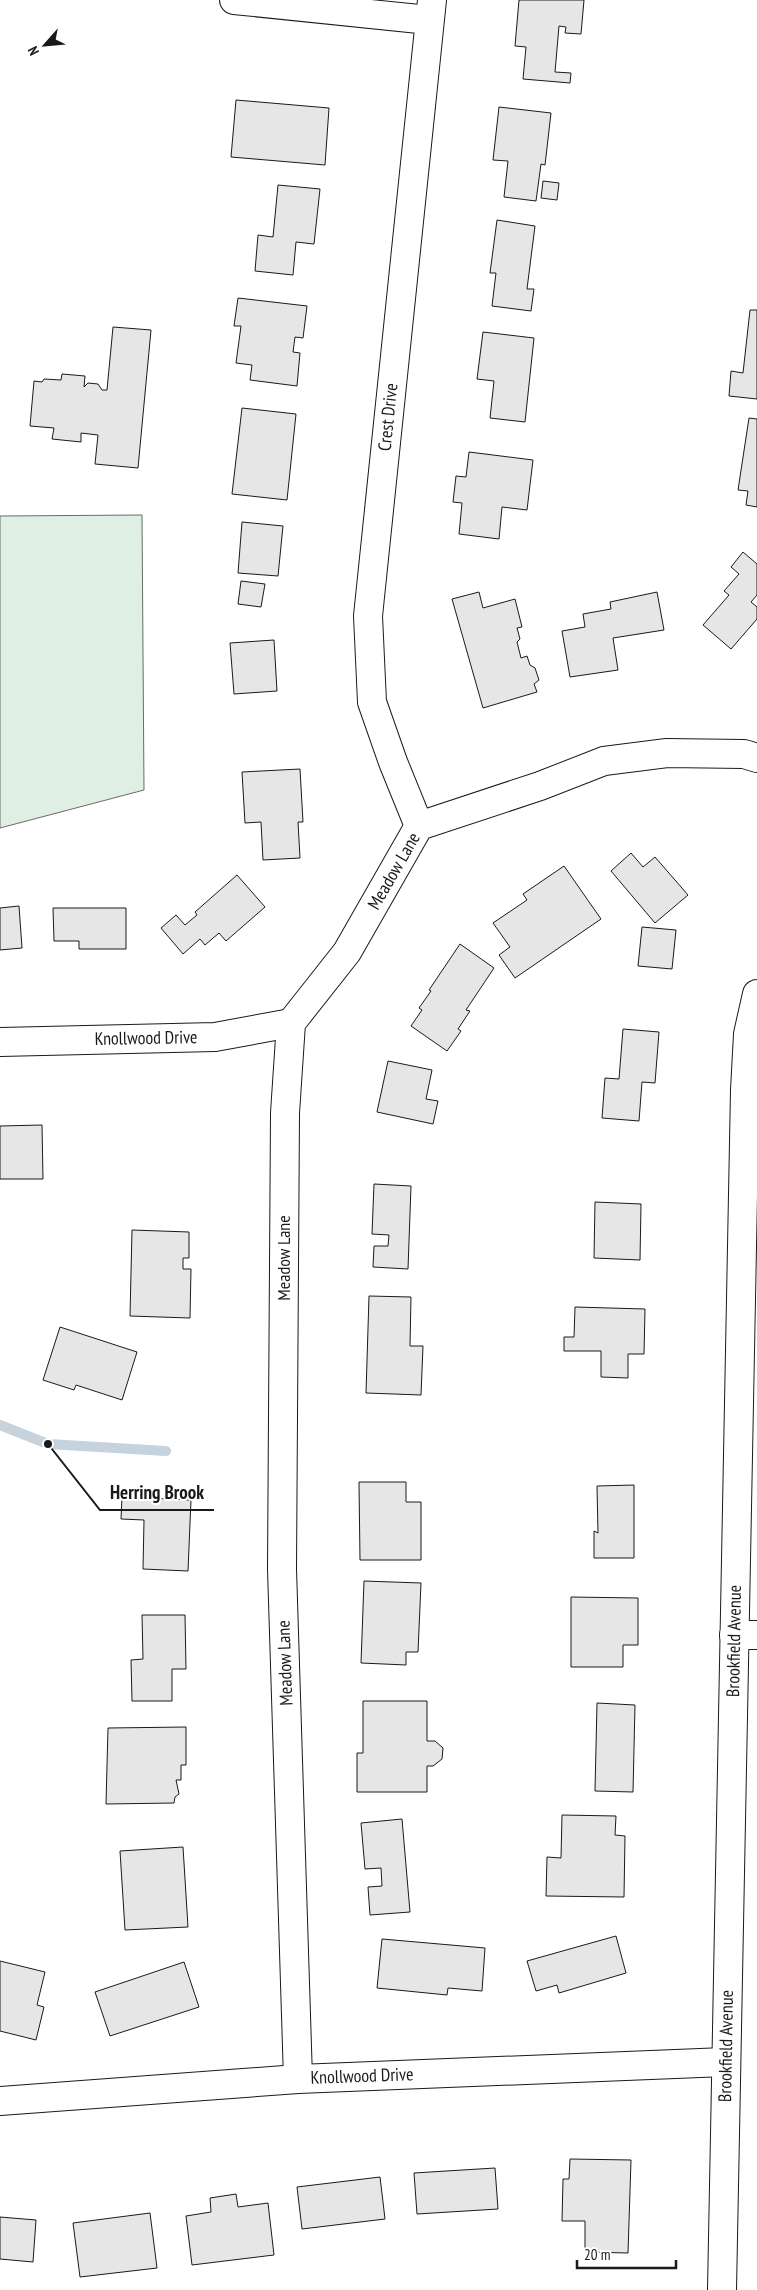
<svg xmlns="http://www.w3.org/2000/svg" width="757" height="2290" viewBox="0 0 757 2290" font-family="'PT Sans Narrow',sans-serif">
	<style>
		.green { fill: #e0efe3; stroke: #6a6a6a }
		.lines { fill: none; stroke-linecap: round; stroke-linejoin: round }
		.stream { stroke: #c6d2dc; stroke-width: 10 }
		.building { fill: #e6e6e6; stroke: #1a1a1a }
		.street-casing { stroke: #1a1a1a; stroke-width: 30 }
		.street { stroke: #fff; stroke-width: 28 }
		.labels { text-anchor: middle; stroke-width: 4; stroke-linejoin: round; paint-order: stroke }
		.street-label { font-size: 18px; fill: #1a1a1a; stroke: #fff }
		.leader { fill: none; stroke: #1a1a1a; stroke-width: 2 }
		.callout-dot { fill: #1a1a1a; stroke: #fff; stroke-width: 2 }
		.callout-label { font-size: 19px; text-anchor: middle; font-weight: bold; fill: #1a1a1a; stroke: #fff; stroke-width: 4; stroke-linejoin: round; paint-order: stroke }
	</style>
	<rect width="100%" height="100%" fill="#fff"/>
	<polygon class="green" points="142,515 144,790 0,828 0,516"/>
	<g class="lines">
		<polyline class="stream" points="0,1425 48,1444 166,1451"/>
	</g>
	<g class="building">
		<polygon points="519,0 584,0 581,34 565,33 566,27 559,26 555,72 571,73 570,83 523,79 526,47 515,46"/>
		<polygon points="236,100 329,108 325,165 231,157"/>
		<polygon points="499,107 551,113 545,165 541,164 536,201 504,197 508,161 493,160"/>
		<polygon points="543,181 559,183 557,200 541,198"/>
		<polygon points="278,185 320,189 314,244 296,242 293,275 255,271 258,235 273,237"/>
		<polygon points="497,220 535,226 527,289 534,289 531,311 492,306 496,273 490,273"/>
		<polygon points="238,298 307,306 303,338 295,337 293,352 300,353 297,386 250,380 252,365 236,363 241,326 234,326"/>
		<polygon points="750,310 757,310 757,399 729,396 731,371 743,373"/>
		<polygon points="113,327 151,330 138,468 95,464 98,435 81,433 81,442 52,439 54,428 30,426 34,381 42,382 44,379 61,380 62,374 85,376 84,387 88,383 98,384 102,390 107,390"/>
		<polygon points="483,332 534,338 525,422 490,418 494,381 477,379"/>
		<polygon points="242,408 296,414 287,500 232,494"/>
		<polygon points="749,418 757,419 757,507 746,505 748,491 738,490"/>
		<polygon points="469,452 533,460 527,510 502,507 499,539 459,534 462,503 453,502 456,476 466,477"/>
		<polygon points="242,522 283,526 278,576 238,573"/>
		<polygon points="743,552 757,564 757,595 751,602 757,607 757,619 731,649 703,625 729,595 724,591 739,574 731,567"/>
		<polygon points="241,581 265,584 261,607 238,604"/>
		<polygon points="479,592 483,608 515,599 522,627 517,628 520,639 517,642 521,658 527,656 530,665 535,668 539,680 534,684 537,692 483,708 452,599"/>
		<polygon points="657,592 664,630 613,638 618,670 570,677 562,631 585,627 583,614 611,609 610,602"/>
		<polygon points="274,640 277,691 234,694 230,643"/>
		<polygon points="300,769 303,822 298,822 300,858 263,860 261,822 245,823 242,772"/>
		<polygon points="631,853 643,867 655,857 688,895 655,923 611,871"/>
		<polygon points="564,866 601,919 515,978 499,955 510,947 493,923 527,900 523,894"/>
		<polygon points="237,875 265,907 226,941 219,933 205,945 200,939 183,954 161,928 176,915 185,925 197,915 195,912"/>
		<polygon points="19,906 22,948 0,950 0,908"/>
		<polygon points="53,908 126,908 126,949 79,949 79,941 54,941"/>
		<polygon points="642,927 676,930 672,969 638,966"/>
		<polygon points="460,944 494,968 466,1010 470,1011 458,1029 461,1031 447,1051 411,1026 422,1010 419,1008 431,991 429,990"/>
		<polygon points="623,1029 659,1032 655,1083 642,1082 639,1121 602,1118 605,1078 619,1079"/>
		<polygon points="388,1061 432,1070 426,1099 438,1101 433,1124 377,1112"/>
		<polygon points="42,1125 43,1179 0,1179 0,1126"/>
		<polygon points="374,1184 411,1186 408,1269 373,1267 374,1246 388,1246 389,1235 372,1234"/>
		<polygon points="595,1202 641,1204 640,1260 594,1258"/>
		<polygon points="132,1230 189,1232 189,1258 183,1258 183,1269 191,1269 190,1318 130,1316"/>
		<polygon points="369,1296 411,1297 410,1346 423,1346 421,1395 366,1393"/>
		<polygon points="575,1307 645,1309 644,1354 628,1354 628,1378 601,1377 601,1351 564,1351 564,1337 574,1337"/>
		<polygon points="60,1327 137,1352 122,1400 76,1385 74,1390 43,1380"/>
		<polygon points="359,1482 406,1482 406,1502 421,1502 421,1560 360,1560"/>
		<polygon points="634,1485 634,1558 594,1558 594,1531 598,1533 597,1486"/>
		<polygon points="122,1497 191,1500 188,1571 143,1569 144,1520 121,1519"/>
		<polygon points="364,1581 421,1583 418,1652 406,1652 406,1665 361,1663"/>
		<polygon points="571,1597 638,1598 638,1645 623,1645 623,1667 571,1667"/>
		<polygon points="142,1615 185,1615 186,1669 172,1669 172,1701 132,1701 131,1660 143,1659"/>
		<polygon points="363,1701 427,1701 427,1741 435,1741 443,1748 442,1759 433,1766 427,1766 427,1792 357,1792 357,1753 363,1753"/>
		<polygon points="597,1703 635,1705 633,1792 595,1791"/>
		<polygon points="186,1727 186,1765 181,1765 181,1780 176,1780 179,1794 175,1797 174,1803 106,1804 108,1728"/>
		<polygon points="562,1815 616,1816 615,1835 625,1836 624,1897 546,1896 547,1857 561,1858"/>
		<polygon points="402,1819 410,1912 370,1915 368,1887 382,1886 381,1868 365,1869 361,1823"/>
		<polygon points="183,1847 188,1927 125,1930 120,1851"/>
		<polygon points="616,1936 626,1973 559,1993 557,1985 536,1991 527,1961"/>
		<polygon points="382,1939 485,1948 482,1991 448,1988 447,1995 377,1988"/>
		<polygon points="0,1961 45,1972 37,2005 44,2007 36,2040 0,2031"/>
		<polygon points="184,1962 199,2007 110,2036 95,1992"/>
		<polygon points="570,2159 631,2160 628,2253 585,2252 585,2221 562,2221 563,2179 569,2179"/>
		<polygon points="495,2168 498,2209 417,2214 414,2173"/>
		<polygon points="380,2177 385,2219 302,2229 297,2187"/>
		<polygon points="236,2194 238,2207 268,2203 274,2255 192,2265 186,2216 211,2212 210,2198"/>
		<polygon points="150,2213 157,2268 80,2277 73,2223"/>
		<polygon points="0,2217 36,2220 33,2262 0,2259"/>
	</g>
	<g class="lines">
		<g class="street-casing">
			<g id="street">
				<polyline points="234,0 429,20"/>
				<polyline points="419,826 393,762 372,702 368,616 432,0"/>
				<polyline points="0,1042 215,1037 291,1023"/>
				<polyline points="734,1635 757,1635"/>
				<polyline points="298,2079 282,1569 285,1113 291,1023 347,952 419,826 540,786 604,761 667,753 744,754 757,758"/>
				<polyline points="0,2101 298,2079 725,2062"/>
				<polyline points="722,2290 745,1090 748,1034 757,994"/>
			</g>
		</g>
		<use href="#street" class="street"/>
	</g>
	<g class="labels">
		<g class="street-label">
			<text transform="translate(388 417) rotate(-84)" y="6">Crest Drive</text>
			<text transform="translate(394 871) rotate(-60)" y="6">Meadow Lane</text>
			<text transform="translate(146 1038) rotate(-1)" y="6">Knollwood Drive</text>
			<text transform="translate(284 1258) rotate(-90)" y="6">Meadow Lane</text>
			<text transform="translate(734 1641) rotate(-89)" y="6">Brookfield Avenue</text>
			<text transform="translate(285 1663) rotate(-92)" y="6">Meadow Lane</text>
			<text transform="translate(726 2046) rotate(-89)" y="6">Brookfield Avenue</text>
			<text transform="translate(362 2076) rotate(-2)" y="6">Knollwood Drive</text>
		</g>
	</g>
	<path class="leader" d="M48 1444L100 1510H214"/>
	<circle class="callout-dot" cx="48" cy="1444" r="5"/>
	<g class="callout-label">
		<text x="157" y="1499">Herring Brook</text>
	</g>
	<g transform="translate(45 45) rotate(243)" stroke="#ffffff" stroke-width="4" paint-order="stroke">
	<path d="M0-4L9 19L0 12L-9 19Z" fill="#1a1a1a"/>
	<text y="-8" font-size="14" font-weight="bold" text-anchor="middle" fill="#1a1a1a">N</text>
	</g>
	<path d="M577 2260v8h99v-8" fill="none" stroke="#1a1a1a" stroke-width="2.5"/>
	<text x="584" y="2260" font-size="15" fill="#1a1a1a" stroke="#ffffff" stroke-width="4" paint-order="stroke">20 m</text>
</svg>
